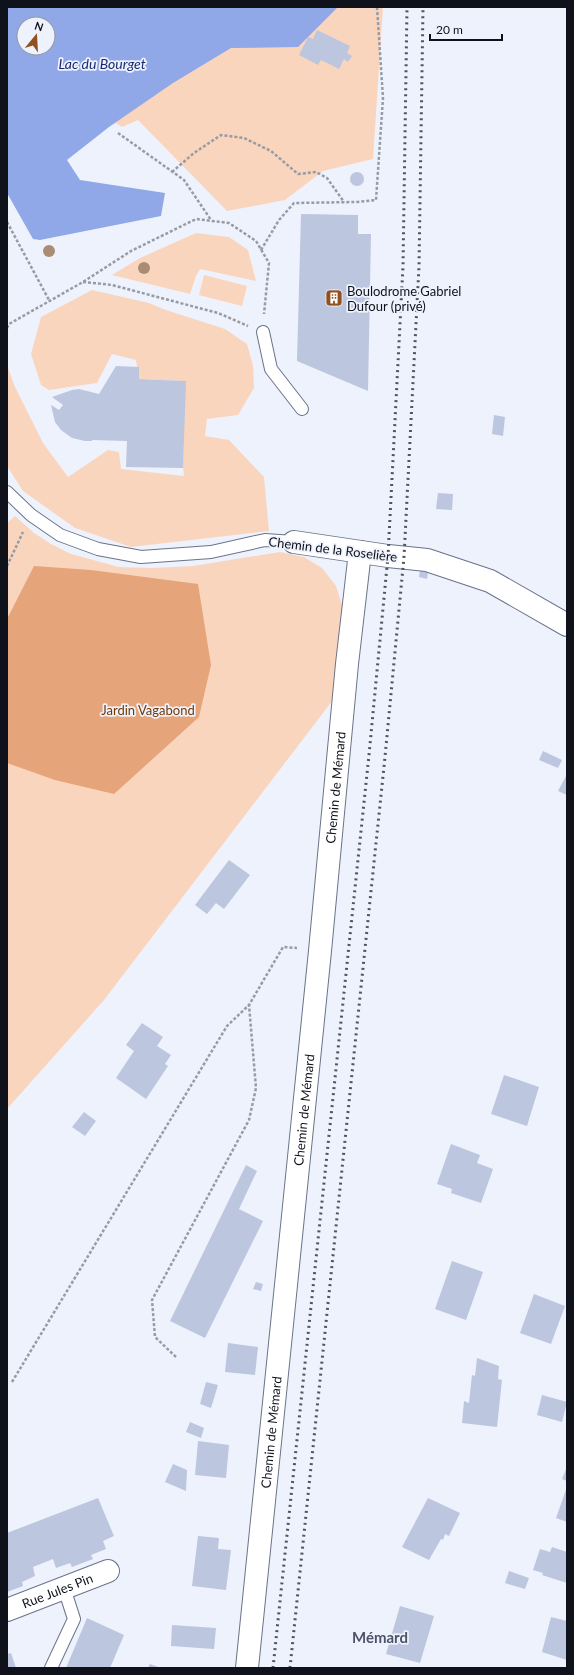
<svg xmlns="http://www.w3.org/2000/svg" width="574" height="1675" viewBox="0 0 574 1675" font-family="Lato,sans-serif">
	<style>
		.green { fill: #fad5be }
		.forest { fill: #e5a47a }
		.water { fill: #90a8e7; fill-rule: evenodd }
		.building { fill: #bcc6df }
		.lines { fill: none; stroke-linecap: round; stroke-linejoin: round }
		.lane-casing { stroke: #6a7389; stroke-width: 14 }
		.street-casing { stroke: #6a7389; stroke-width: 24 }
		.path { stroke: #979ba4; stroke-width: 2.5; stroke-dasharray: 3 2; stroke-linecap: butt }
		.lane { stroke: #fff; stroke-width: 12 }
		.street { stroke: #fff; stroke-width: 22 }
		.rail { stroke: #51555d; stroke-width: 3; stroke-dasharray: 2 4; stroke-linecap: butt }
		.tree { fill: #aa8c74 }
		.labels { text-anchor: middle; stroke-width: 3.5; stroke-linejoin: round; paint-order: stroke }
		.poi-label { font-size: 13px; fill: #0f121a; stroke: #eef2fc; text-anchor: start }
		.street-label { font-size: 13px; fill: #0f121a; stroke: #eef2fc }
		.park-label { font-size: 13px; fill: #733804; stroke: #eef2fc }
		.water-label { font-size: 14px; font-style: italic; fill: #182972; stroke: #eef2fc }
		.quarter-label { font-size: 15px; font-weight: bold; fill: #4b5369; stroke: #eef2fc }
	</style>
	<rect width="100%" height="100%" fill="#eef2fc"/>
	<g class="green">
		<polygon points="233,7 383,7 373,159 323,171 285,200 227,211 138,120 122,127 96,111"/>
		<polygon points="196,233 229,237 248,250 256,281 200,269 196,276 190,294 112,275 140,258"/>
		<polygon points="204,275 247,286 242,306 199,295"/>
		<polygon points="92,290 149,303 166,310 225,329 247,344 253,366 254,388 238,415 207,419 205,436 229,440 264,477 269,531 131,547 75,528 23,491 7,466 7,365 15,387 43,443 68,477 108,450 119,452 121,469 184,476 183,468 185,381 139,379 136,360 112,354 97,383 49,390 41,385 31,354 41,317"/>
		<polygon points="15,516 34,533 51,544 71,554 119,567 152,568 193,566 280,552 304,557 322,568 336,586 343,608 339,692 104,1000 7,1109 7,523"/>
	</g>
	<polygon class="forest" points="34,566 91,570 198,584 211,665 199,717 114,794 55,780 7,763 7,619"/>
	<path class="water" d="M7,7h331l-40,40 -67,1 -58,35 -64,44 -42,33 13,20 85,13 -4,23 -121,24 -7,-1 -26,-46zM24,24h24v24h-24z"/>
	<g class="building">
		<polygon points="317,30 350,46 347,53 352,56 348,62 344,59 339,69 321,60 318,65 299,55 308,37 313,39"/>
		<circle cx="357" cy="179" r="7"/>
		<polygon points="301,214 358,215 358,234 371,234 368,391 297,361"/>
		<polygon points="116,366 139,367 139,379 186,381 183,468 126,467 127,441 92,440 92,441 85,441 72,438 61,430 55,422 51,405 59,410 63,405 52,397 72,390 79,389 99,394"/>
		<polygon points="494,415 505,417 503,436 492,434"/>
		<polygon points="438,493 453,494 452,510 436,509"/>
		<polygon points="420,570 428,572 427,579 419,577"/>
		<polygon points="543,751 562,760 558,768 539,760"/>
		<polygon points="567,774 567,795 558,791"/>
		<polygon points="229,860 250,875 224,909 216,903 207,914 195,905"/>
		<polygon points="142,1023 163,1037 157,1046 171,1055 165,1064 168,1066 146,1099 116,1078 134,1051 126,1045"/>
		<polygon points="504,1075 539,1087 527,1126 491,1114"/>
		<polygon points="84,1112 96,1121 85,1136 72,1127"/>
		<polygon points="451,1144 480,1155 477,1163 493,1169 481,1203 451,1193 452,1189 437,1184"/>
		<polygon points="246,1165 257,1171 239,1209 263,1221 205,1338 170,1321"/>
		<polygon points="452,1261 483,1272 466,1320 435,1309"/>
		<polygon points="256,1282 263,1284 261,1291 253,1289"/>
		<polygon points="534,1294 565,1306 551,1344 520,1333"/>
		<polygon points="228,1343 258,1347 255,1375 225,1372"/>
		<polygon points="477,1358 499,1366 498,1379 502,1380 497,1427 462,1423 464,1401 469,1403 472,1375 475,1376"/>
		<polygon points="206,1382 218,1385 211,1408 200,1404"/>
		<polygon points="542,1395 567,1402 562,1422 537,1415"/>
		<polygon points="190,1422 204,1428 201,1438 186,1432"/>
		<polygon points="198,1441 229,1445 226,1478 195,1475"/>
		<polygon points="173,1464 187,1470 186,1491 165,1482"/>
		<polygon points="567,1467 567,1481 562,1479"/>
		<polygon points="567,1487 567,1522 556,1518"/>
		<polygon points="98,1498 114,1536 103,1541 106,1549 91,1555 93,1559 72,1567 70,1563 56,1568 53,1559 33,1567 35,1576 22,1582 23,1586 7,1592 7,1533"/>
		<polygon points="428,1498 460,1513 449,1536 445,1534 443,1540 441,1539 429,1560 402,1547"/>
		<polygon points="198,1536 219,1538 218,1549 231,1550 226,1590 192,1586"/>
		<polygon points="552,1547 567,1552 567,1583 542,1575 543,1573 533,1570 540,1549 550,1552"/>
		<polygon points="509,1571 529,1578 525,1589 505,1583"/>
		<polygon points="400,1606 434,1616 420,1663 386,1654"/>
		<polygon points="551,1617 567,1621 567,1660 542,1652"/>
		<polygon points="87,1618 124,1635 110,1668 66,1668"/>
		<polygon points="172,1625 216,1628 214,1649 171,1646"/>
		<polygon points="11,1653 16,1668 7,1668 7,1654"/>
		<polygon points="150,1664 161,1668 148,1668"/>
	</g>
	<g class="lines">
		<g class="lane-casing">
			<g id="lane">
				<polyline points="263,332 271,369 302,409"/>
				<polyline points="7,492 31,515 60,535 98,549 141,557 211,552 265,540 294,542"/>
				<polyline points="51,1668 74,1619 64,1588"/>
			</g>
		</g>
		<g class="street-casing">
			<g id="street">
				<polyline points="294,542 388,556 427,560 490,581 567,625"/>
				<path id="s1" d="M7,1610l101,-39"/>
				<path id="s2" d="M247,1668l73,-717 27,-287 13,-112"/>
			</g>
		</g>
		<g class="path">
			<polyline points="118,133 184,180 211,220"/>
			<polyline points="172,172 194,153 221,135 244,138 271,151 298,174 316,172 327,178 344,202"/>
			<polyline points="7,222 49,300"/>
			<polyline points="261,250 279,220 294,203 357,202 376,200 383,98 377,7"/>
			<polyline points="83,282 112,285 218,313 248,326"/>
			<polyline points="7,328 9,324 83,282 131,251 196,219 229,223 256,241 269,263 264,314"/>
			<polyline points="7,566 23,532"/>
			<polyline points="176,1357 155,1337 152,1300 249,1120 256,1088 249,1005"/>
			<polyline points="12,1382 227,1026 249,1005 283,947 297,948"/>
		</g>
		<use href="#lane" class="lane"/>
		<use href="#street" class="street"/>
		<g class="rail">
			<polyline points="273,1668 369,755 388,556 403,266 407,7"/>
			<polyline points="290,1668 385,757 404,557 419,266 423,7"/>
		</g>
	</g>
	<g class="tree">
		<circle cx="49" cy="251" r="6"/>
		<circle cx="144" cy="268" r="6"/>
	</g>
	<defs>
		<g id="building-square" transform="scale(0.9)"><rect x="-9" y="-9" width="18" height="18" rx="4" fill="#92501e" stroke="#eef2fc"/><path d="M-4-6H4V6H1V3H-1V6H-4ZM-2.5-4.3h1.7v1.8h-1.7ZM.8-4.3h1.7v1.8H.8ZM-2.5-1h1.7V.8h-1.7ZM.8-1h1.7V.8H.8Z" fill="#fff"/></g>
	</defs>
	<g fill-rule="evenodd">
		<use href="#building-square" x="334" y="298"/>
	</g>
	<g class="labels">
		<g class="poi-label">
			<text x="347" y="296">Boulodrome Gabriel<tspan x="347" dy="15">Dufour (privé)</tspan></text>
		</g>
		<g class="street-label">
			<text transform="translate(333 549) rotate(7)" y="5">Chemin de la Roselière</text>
			<text dy="5" stroke="none"><textPath href="#s2" startOffset="885">Chemin de Mémard</textPath></text>
			<text dy="5" stroke="none"><textPath href="#s2" startOffset="561">Chemin de Mémard</textPath></text>
			<text dy="5" stroke="none"><textPath href="#s2" startOffset="237">Chemin de Mémard</textPath></text>
			<text dy="5" stroke="none"><textPath href="#s1" startOffset="54">Rue Jules Pin</textPath></text>
		</g>
		<g class="park-label">
			<text x="148" y="715">Jardin Vagabond</text>
		</g>
		<g class="water-label">
			<text x="102" y="69">Lac du Bourget</text>
		</g>
		<g class="quarter-label">
			<text x="380" y="1643">Mémard</text>
		</g>
	</g>
	<rect width="574" height="1675" fill="none" stroke="#0f121a" stroke-width="16"/>
	<g transform="translate(36 36) rotate(18)"><circle r="19" fill="#eef2fc" stroke="#9598a2"/>
	<path d="M0-3L7 15L0 10L-7 15Z" fill="#92501e"/>
	<text y="-6" font-size="11" font-weight="bold" text-anchor="middle" fill="#0f121a">N</text>
	</g>
	<path d="M430 34v6h72v-6" fill="none" stroke="#0f121a" stroke-width="2"/>
	<text x="436" y="34" font-size="12" fill="#0f121a" stroke="#eef2fc" stroke-width="3" paint-order="stroke">20 m</text>
</svg>
